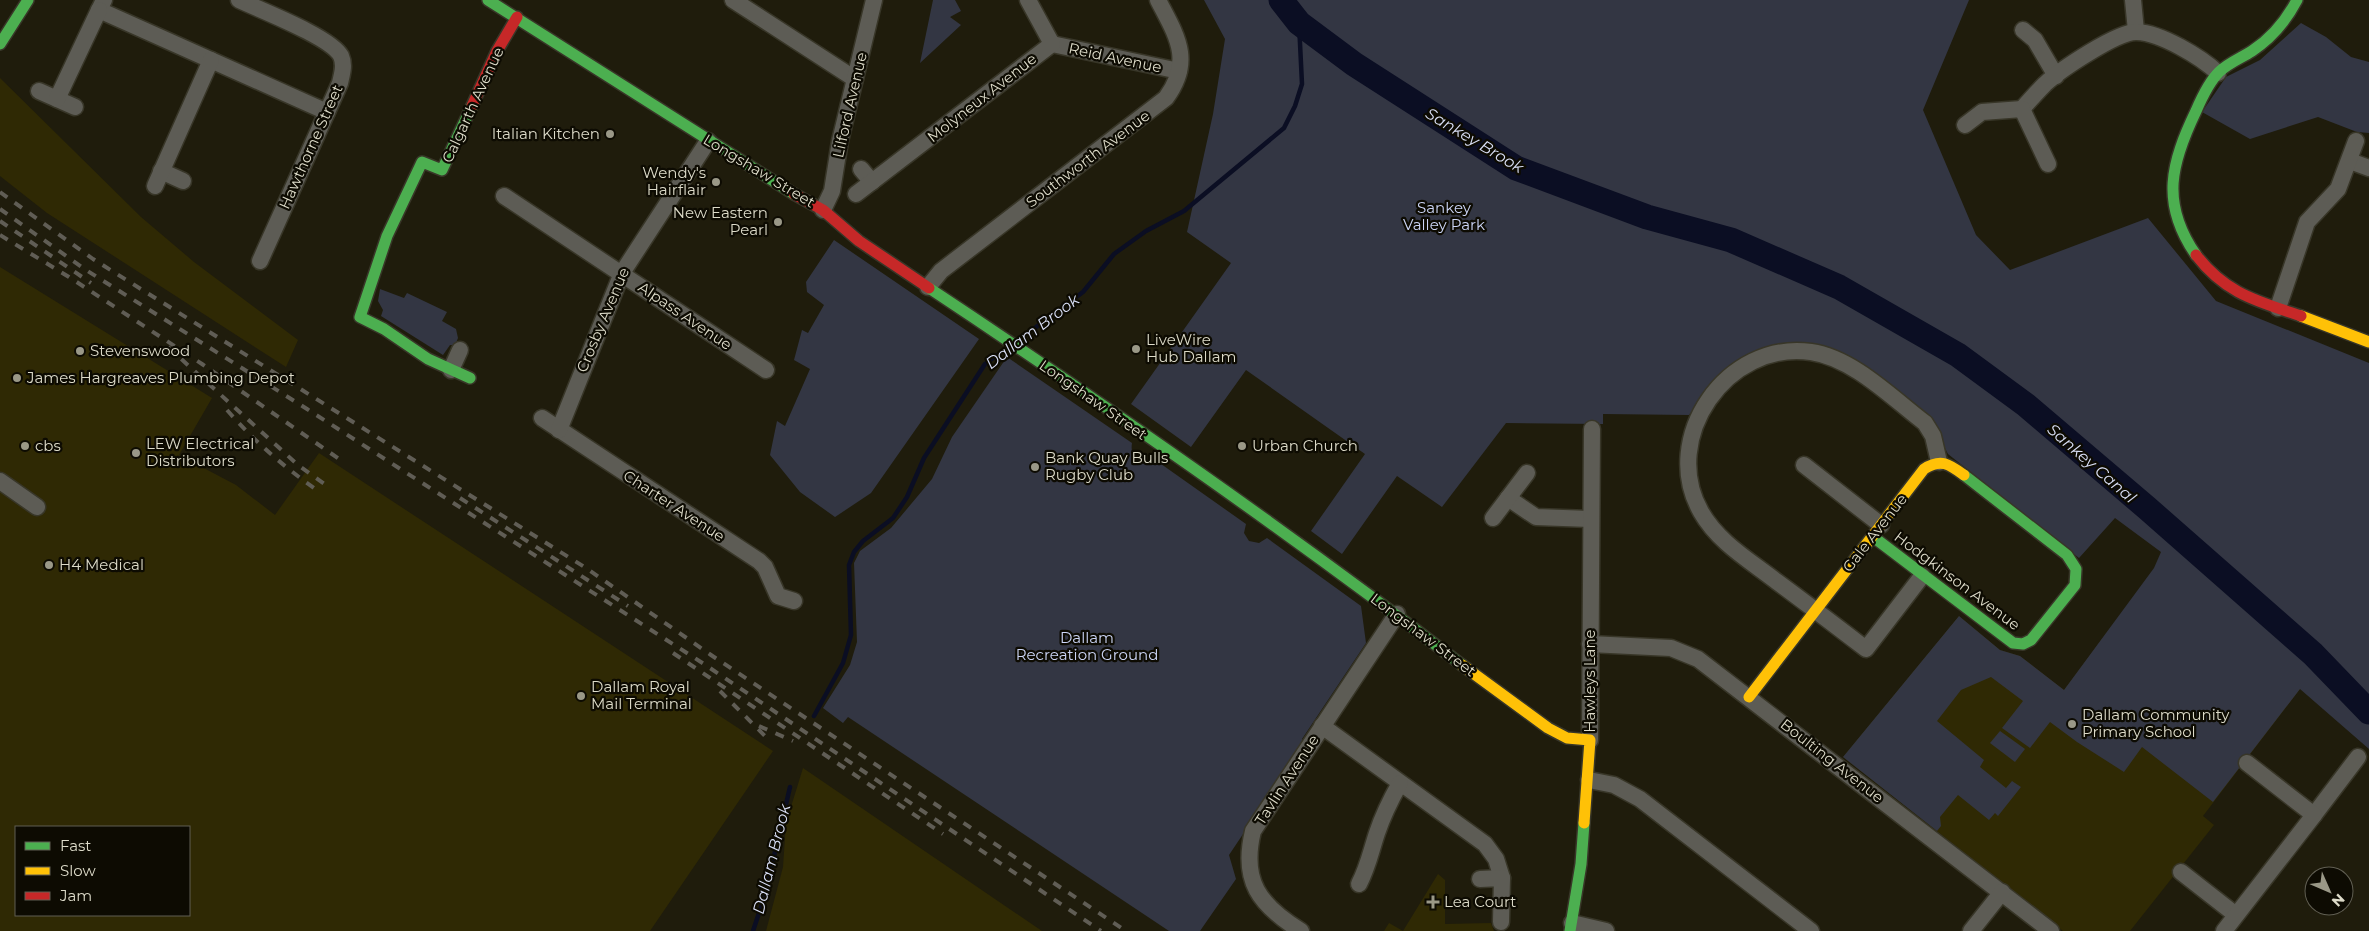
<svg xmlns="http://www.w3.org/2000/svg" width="2369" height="931" viewBox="0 0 2369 931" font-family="Montserrat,sans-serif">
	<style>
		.built { fill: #2f2904; fill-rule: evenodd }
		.green { fill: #333643 }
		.water { fill: #0b0e23 }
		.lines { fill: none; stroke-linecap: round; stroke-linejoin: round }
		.stream { stroke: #0b0e23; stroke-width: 4.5 }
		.river { stroke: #0b0e23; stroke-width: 25 }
		.street-casing { stroke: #383628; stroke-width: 19 }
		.fast-casing { stroke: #383628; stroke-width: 14 }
		.slow-casing { stroke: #383628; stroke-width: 14 }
		.jam-casing { stroke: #383628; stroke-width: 14 }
		.street { stroke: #5d5c55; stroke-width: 16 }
		.fast { stroke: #4caf50; stroke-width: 11 }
		.slow { stroke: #ffc107; stroke-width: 11 }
		.jam { stroke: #c62828; stroke-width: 11 }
		.rail { stroke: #605d55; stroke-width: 4; stroke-dasharray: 9 9; stroke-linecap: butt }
		.poi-dot { fill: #9a9887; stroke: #0d0b02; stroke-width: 2 }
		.labels { text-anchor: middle; stroke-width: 4.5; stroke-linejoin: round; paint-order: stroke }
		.street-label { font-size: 15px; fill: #dddbc9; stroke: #0d0b02 }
		.poi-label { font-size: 15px; fill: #dddbc9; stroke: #0d0b02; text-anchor: start }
		.park-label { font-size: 15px; fill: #cdd6f7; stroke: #0d0b02 }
		.water-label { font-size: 16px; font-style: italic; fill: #d9dff6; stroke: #0d0b02 }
	</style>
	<rect width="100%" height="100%" fill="#1f1c0c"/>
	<g class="built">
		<polygon points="0,78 141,217 194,262 298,340 286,367 47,213 0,176"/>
		<path d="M0,267l212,131 -33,57 57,30 39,30 44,-62 454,298 -123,180h-650zM16,827h173v88h-173z"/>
		<polygon points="2155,568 2300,689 2203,816 2214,825 2130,931 2063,931 1843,757 1959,616 2000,650 2020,656 2064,690"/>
		<polygon points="803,768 1042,931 766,931 783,867 786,823"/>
		<polygon points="1438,874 1445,880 1445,924 1491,923 1494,931 1384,931 1389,923 1403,931"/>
	</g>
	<g class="green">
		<polygon points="933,0 955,0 961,11 950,17 961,25 920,63"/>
		<polygon points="1204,0 1969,0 1923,110 1976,235 2010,270 2148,218 2216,301 2369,363 2369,749 2300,689 2213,802 2142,747 2124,772 2077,742 2050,722 2030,748 2002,728 2023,701 1991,677 1961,690 1937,721 1984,760 1980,767 2006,788 2012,781 2021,787 1998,816 1995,813 1989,820 1958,795 1940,817 1941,826 1937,831 1843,757 1959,616 2000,650 2020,656 2064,690 2154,568 2161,552 2115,518 2079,558 1948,454 1927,414 1854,364 1805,346 1707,392 1689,415 1603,414 1603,424 1506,423 1442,507 1397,476 1342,554 1311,531 1365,454 1246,370 1191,447 1131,404 1231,263 1187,232 1213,114 1225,39"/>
		<polygon points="2301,23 2326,37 2351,57 2369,62 2369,133 2357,132 2318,117 2250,139 2202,112 2226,77 2260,60"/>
		<polygon points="834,240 979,339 871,493 835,517 800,492 770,455 777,421 785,426 810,369 794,360 802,330 808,333 824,305 807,292 806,282"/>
		<polygon points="380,289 404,298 407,293 447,312 442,321 456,329 458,338 455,345 450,345 443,355 381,316 383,310 378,301"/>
		<path d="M1007,357l125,86c-2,12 4,21 16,21l6,-5 92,65 -2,9 5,8 10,2 8,-5 94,68 5,37 -64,96 2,4 -75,112 7,24 -36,52h-31l-321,-214 -5,6 -20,-15 27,-43 7,-23 -3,-79 6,-12 31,-23 41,-49 20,-42z"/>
		<polygon points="2000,731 2025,749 2015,762 1990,743"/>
	</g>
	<polygon class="water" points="1271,0 1295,0 1305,12 1289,23"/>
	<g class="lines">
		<g class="stream">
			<polyline points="1020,339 1083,292 1114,254 1146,231 1184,211 1284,128 1295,106 1302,84 1299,23"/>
			<polyline points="814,716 843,663 851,635 849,565 854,552 863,541 893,518 907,497 924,458 985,364 1007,348"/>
			<polyline points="753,931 765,895 790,787"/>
		</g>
		<polyline class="river" points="1281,0 1299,23 1354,64 1516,168 1647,217 1731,240 1839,287 1958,355 2026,405 2147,508 2313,654 2369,712"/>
		<g class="street-casing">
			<g id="street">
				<polyline points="104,0 99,10 327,112"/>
				<path d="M239,0c21,10 92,37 102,56 4,9 1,18 -1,27l-80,178"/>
				<polyline points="733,0 855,79"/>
				<polyline points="2133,0 2136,31"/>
				<polyline points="2023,30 2035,40 2056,76"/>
				<polyline points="1052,44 1179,71"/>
				<polyline points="39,91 75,107"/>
				<polyline points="57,99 99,10"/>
				<path d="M2022,109c7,-8 15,-17 23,-25 15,-14 73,-53 92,-52 24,1 64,25 81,41"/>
				<polyline points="1965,125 1982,112 2022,109 2048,164"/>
				<polyline points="2350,161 2369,168"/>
				<polyline points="861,169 872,182"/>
				<polyline points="161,171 183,181"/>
				<polyline points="155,186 211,60"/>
				<polyline points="856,194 1052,44 1028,0"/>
				<polyline points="504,196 766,370"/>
				<polyline points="823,210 832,191 840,141 874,0"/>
				<path d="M928,287l13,-16 225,-173c28,-38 10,-63 -8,-98"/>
				<polyline points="2278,308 2307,222 2338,189 2356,141"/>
				<polyline points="451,370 460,350"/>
				<polyline points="542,418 759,561 765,567 778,596 794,601"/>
				<polyline points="559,430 622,273 708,141"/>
				<polyline points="1804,465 1881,525"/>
				<polyline points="0,481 37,507"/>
				<polyline points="1508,498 1536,517 1590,519"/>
				<polyline points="1493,518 1527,473"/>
				<path d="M1922,576l-56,73c-30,-23 -60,-46 -90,-68 -27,-21 -58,-39 -75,-69 -42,-74 26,-172 110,-160 42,6 81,46 114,71l8,13 6,26"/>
				<polyline points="1590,644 1671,648 1698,659 2051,931"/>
				<polyline points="1322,726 1485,844 1496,859 1502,878"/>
				<polyline points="1590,740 1592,429"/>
				<polyline points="1589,780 1614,785 1640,799 1811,931"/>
				<polyline points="2314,815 2358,757"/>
				<polyline points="2181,872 2236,915"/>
				<polyline points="1480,879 1502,878 1501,922"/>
				<path d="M1359,884c9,-17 12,-33 18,-51 6,-18 14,-34 23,-50"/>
				<polyline points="1572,923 1606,931"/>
				<path d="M1301,931c-42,-26 -60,-50 -48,-100l144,-217"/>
				<polyline points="1971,931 2002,892"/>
				<polyline points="2224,931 2314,815 2247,763"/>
			</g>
		</g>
		<g class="fast-casing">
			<g id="fast">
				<polyline points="488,0 794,194"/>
				<polyline points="0,44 28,0"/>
				<path d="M2196,255c-36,-52 -25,-92 0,-144 6,-14 13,-29 23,-39 9,-9 22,-14 33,-21 20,-13 34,-30 45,-51"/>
				<path d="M929,288c181,120 361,245 533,377"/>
				<polyline points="470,378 428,359 384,329 360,317 387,236 422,162 442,170 472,106"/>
				<polyline points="1872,536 2013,643 2023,644 2031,640 2075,585 2076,569 2067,555 1964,475"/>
				<polyline points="1570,931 1581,864 1584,823"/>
			</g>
		</g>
		<g class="slow-casing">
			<g id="slow">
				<polyline points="2301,316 2369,342"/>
				<polyline points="1462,665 1548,728 1567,738 1590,740 1584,823"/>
				<path d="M1749,697l175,-228c17,-11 25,-5 40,6"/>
			</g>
		</g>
		<g class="jam-casing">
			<g id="jam">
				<polyline points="472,106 497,51 517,17"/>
				<polyline points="794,194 823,210 859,241 929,288"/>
				<path d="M2196,255c30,39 61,46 105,61"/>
			</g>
		</g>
		<use href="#street" class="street"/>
		<use href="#fast" class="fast"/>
		<use href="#slow" class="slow"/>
		<use href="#jam" class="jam"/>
		<g class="rail">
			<polyline points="0,192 93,259 586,568 711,655 1126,931"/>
			<polyline points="0,209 86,270 307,409 704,664 1101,931"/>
			<polyline points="0,221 91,283"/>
			<polyline points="0,235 69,277 202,364 342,461"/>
			<polyline points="168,347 298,465 326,485"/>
			<path d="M227,410c28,32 58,58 94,83"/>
			<polyline points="460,498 628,606"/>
			<polyline points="673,653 943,834"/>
			<polyline points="720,691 768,739"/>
			<polyline points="759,726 793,741"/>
		</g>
	</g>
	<g class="poi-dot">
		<circle cx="610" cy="134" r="5"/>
		<circle cx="716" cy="182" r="5"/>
		<circle cx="778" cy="222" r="5"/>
		<circle cx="1136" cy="349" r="5"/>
		<circle cx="80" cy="351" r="5"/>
		<circle cx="17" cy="378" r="5"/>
		<circle cx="25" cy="446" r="5"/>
		<circle cx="1242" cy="446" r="5"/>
		<circle cx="136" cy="453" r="5"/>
		<circle cx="1035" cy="467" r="5"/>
		<circle cx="49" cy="565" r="5"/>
		<circle cx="581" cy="696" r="5"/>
		<circle cx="2072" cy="724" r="5"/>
		<path d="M1430.5 894.5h5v5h5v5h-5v5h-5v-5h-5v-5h5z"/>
	</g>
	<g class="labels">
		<g class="street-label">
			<text transform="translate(1115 58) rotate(12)" y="5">Reid Avenue</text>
			<text transform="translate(982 98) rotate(-38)" y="5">Molyneux Avenue</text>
			<text transform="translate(473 105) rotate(-65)" y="5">Calgarth Avenue</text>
			<text transform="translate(850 105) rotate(-77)" y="5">Lilford Avenue</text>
			<text transform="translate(311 147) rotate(-66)" y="5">Hawthorne Street</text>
			<text transform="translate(1088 159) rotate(-37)" y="5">Southworth Avenue</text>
			<text transform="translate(759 171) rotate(31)" y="5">Longshaw Street</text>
			<text transform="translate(685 316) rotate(34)" y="5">Alpass Avenue</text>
			<text transform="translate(603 320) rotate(-67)" y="5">Crosby Avenue</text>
			<text transform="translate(1093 400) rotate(35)" y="5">Longshaw Street</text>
			<text transform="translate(674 506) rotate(33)" y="5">Charter Avenue</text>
			<text transform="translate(1875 533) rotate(-52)" y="5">Gale Avenue</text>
			<text transform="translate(1957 581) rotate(37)" y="5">Hodgkinson Avenue</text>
			<text transform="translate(1423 635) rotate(37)" y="5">Longshaw Street</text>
			<text transform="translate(1590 681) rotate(-90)" y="5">Hawleys Lane</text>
			<text transform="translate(1832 761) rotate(38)" y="5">Boulting Avenue</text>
			<text transform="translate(1287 780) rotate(-57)" y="5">Tavlin Avenue</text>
		</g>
		<g class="poi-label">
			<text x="600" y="139" text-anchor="end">Italian Kitchen</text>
			<text x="706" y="178" text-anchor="end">Wendy's<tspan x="706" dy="17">Hairflair</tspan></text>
			<text x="768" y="218" text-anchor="end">New Eastern<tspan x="768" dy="17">Pearl</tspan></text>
			<text x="1146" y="345">LiveWire<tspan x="1146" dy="17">Hub Dallam</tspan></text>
			<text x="90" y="356">Stevenswood</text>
			<text x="27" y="383">James Hargreaves Plumbing Depot</text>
			<text x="146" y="449">LEW Electrical<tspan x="146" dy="17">Distributors</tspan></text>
			<text x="35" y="451">cbs</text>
			<text x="1252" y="451">Urban Church</text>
			<text x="1045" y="463">Bank Quay Bulls<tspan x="1045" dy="17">Rugby Club</tspan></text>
			<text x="59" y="570">H4 Medical</text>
			<text x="591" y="692">Dallam Royal<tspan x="591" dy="17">Mail Terminal</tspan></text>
			<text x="2082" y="720">Dallam Community<tspan x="2082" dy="17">Primary School</tspan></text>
			<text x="1444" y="907">Lea Court</text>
		</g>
		<g class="park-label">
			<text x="1444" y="213">Sankey<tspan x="1444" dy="17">Valley Park</tspan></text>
			<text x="1087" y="643">Dallam<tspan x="1087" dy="17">Recreation Ground</tspan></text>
		</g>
		<g class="water-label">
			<text transform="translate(1475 140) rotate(31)" y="6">Sankey Brook</text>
			<text transform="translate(1032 331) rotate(-37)" y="6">Dallam Brook</text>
			<text transform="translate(2092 463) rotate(41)" y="6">Sankey Canal</text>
			<text transform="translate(771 859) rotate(-76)" y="6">Dallam Brook</text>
		</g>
	</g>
	<rect x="15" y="826" width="175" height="90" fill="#0d0b02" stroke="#605e52"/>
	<rect x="25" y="842" width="25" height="8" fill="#4caf50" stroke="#605e52"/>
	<text x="60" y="851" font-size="15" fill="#dddbc9">Fast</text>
	<rect x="25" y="867" width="25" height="8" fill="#ffc107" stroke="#605e52"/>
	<text x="60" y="876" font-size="15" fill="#dddbc9">Slow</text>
	<rect x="25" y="892" width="25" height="8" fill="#c62828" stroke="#605e52"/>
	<text x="60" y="901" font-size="15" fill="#dddbc9">Jam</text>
	<g transform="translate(2329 891) rotate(135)"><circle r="24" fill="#0d0b02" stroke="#605e52"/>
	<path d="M0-4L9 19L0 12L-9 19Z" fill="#9a9887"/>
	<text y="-8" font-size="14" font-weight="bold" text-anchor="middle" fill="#dddbc9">N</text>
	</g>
</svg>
